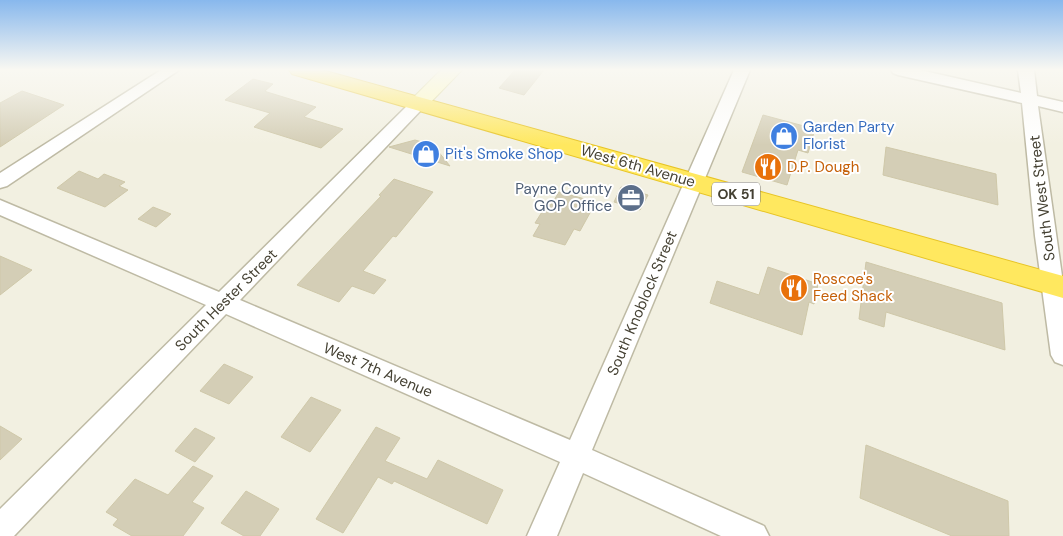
<svg xmlns="http://www.w3.org/2000/svg" width="1063" height="536" viewBox="0 0 1063 536" font-family="'DM Sans',sans-serif">
	<style>
		.building { fill: #d4ceb6; stroke: #cfc8a9 }
		.lines { fill: none; stroke-linecap: round; stroke-linejoin: round }
		.street-casing { stroke: #bebaa4; stroke-width: 3 }
		.secondary-casing { stroke: #d5d08d; stroke-width: 2 }
		.highway-casing { stroke: #e7c426; stroke-width: 2 }
		.street { fill: #fff; fill-rule: evenodd }
		.secondary { fill: #fffcbe; fill-rule: evenodd }
		.highway { fill: #ffe85f; fill-rule: evenodd }
		.labels { text-anchor: middle; stroke-width: 4; stroke-linejoin: round; paint-order: stroke }
		.shield { fill: #fff; stroke: #7c7970; stroke-width: 1 }
		.shield-label { font-size: 14px; font-weight: bold; fill: #444032 }
		.shop-label { font-size: 15px; fill: #366cbe; stroke: #fff; text-anchor: start }
		.street-label { font-size: 15px; fill: #444032; stroke: #fff }
		.food-label { font-size: 15px; fill: #c56008; stroke: #fff; text-anchor: start }
		.service-label { font-size: 15px; fill: #4e5e75; stroke: #fff; text-anchor: end }
	</style>
	<rect width="100%" height="100%" fill="#f2f0e1"/>
	<g class="building">
		<polygon points="515,70 544,70 524,95 499,88"/>
		<polygon points="253,79 273,84 265,91 267,92 316,107 304,117 343,129 321,148 254,127 270,113 225,100"/>
		<polygon points="22,91 64,105 0,147 0,103"/>
		<polygon points="763,115 815,129 808,153 798,150 787,185 742,172"/>
		<polygon points="415,140 433,145 450,166 389,147"/>
		<polygon points="886,147 996,174 998,205 883,175"/>
		<polygon points="79,171 98,179 104,174 125,182 119,186 128,190 105,207 57,188"/>
		<polygon points="394,179 433,192 396,237 393,236 363,271 386,280 374,294 352,286 339,302 297,285 381,196 379,195"/>
		<polygon points="621,187 648,195 640,210 614,202"/>
		<polygon points="559,192 596,202 580,231 574,229 565,245 533,236 540,224 535,223 547,204 551,205"/>
		<polygon points="153,207 171,214 156,227 138,219"/>
		<polygon points="0,256 32,270 0,295"/>
		<polygon points="866,262 1002,303 1005,350 886,312 884,327 859,319"/>
		<polygon points="768,267 818,284 814,304 809,302 802,335 710,303 717,281 759,295"/>
		<polygon points="224,364 253,377 229,404 200,391"/>
		<polygon points="311,397 341,410 310,452 281,437"/>
		<polygon points="0,426 22,439 0,460"/>
		<polygon points="376,427 400,438 385,461 427,479 438,460 503,490 487,524 394,481 392,484 378,477 343,533 316,519"/>
		<polygon points="195,428 215,438 195,462 175,451"/>
		<polygon points="866,445 1008,501 1009,536 952,536 860,498"/>
		<polygon points="193,466 213,476 192,502 204,508 183,536 132,536 113,525 118,519 106,512 135,479 168,495"/>
		<polygon points="246,491 279,509 260,536 244,536 221,523"/>
	</g>
	<g class="lines">
		<g class="street-casing">
			<g id="street">
				<polygon points="161,70 179,70 7,186 0,188 0,173"/>
				<polygon points="734,70 750,70 592,450 764,526 769,536 721,536 583,473 557,536 527,536 560,462 226,314 14,536 0,536 0,509 206,305 0,215 0,200 219,292 412,101 424,101 426,104 424,107 240,300 570,440"/>
				<polygon points="891,70 920,70 1021,93 1018,70 1034,70 1037,96 1063,102 1063,112 1038,106 1063,283 1063,365 1055,362 1051,355 1035,236 1022,103 898,75 893,73"/>
			</g>
		</g>
		<g class="secondary-casing">
			<polygon id="secondary" points="441,70 462,70 425,108 418,110 411,108 407,104"/>
		</g>
		<g class="highway-casing">
			<polygon id="highway" points="289,70 322,70 1063,276 1063,298 292,74"/>
		</g>
		<use href="#street" class="street"/>
		<use href="#secondary" class="secondary"/>
		<use href="#highway" class="highway"/>
	</g>
	<linearGradient id="sky" x2="0" y2="1"><stop stop-color="#88b8ed"/><stop offset="0.48" stop-color="#f9f8f2"/><stop offset="1" stop-color="#f9f8f2" stop-opacity="0"/></linearGradient>
	<rect width="1063" height="145" fill="url(#sky)"/>
	<defs>
		<g id="shop-disc" transform="scale(1.4375)"><circle r="9.5" fill="#3f7fe0" stroke="#fff"/><path d="M-5-2.5h2.3a2.7 3.5 0 0 1 5.4 0H5L5.5 6h-11ZM-1.5-2.5h3a1.5 2.3 0 0 0-3 0Z" fill="#fff"/></g>
		<g id="restaurant-disc" transform="scale(1.4375)"><circle r="9.5" fill="#e8710a" stroke="#fff"/><path d="M-5-6h1v4h1v-4h1v4h1v-4h1v5L-1.5 .5V6h-2V.5L-5-1ZM5-6V6H3V1.5H1.5Q1.5-4 5-6Z" fill="#fff"/></g>
		<g id="office-disc" transform="scale(1.4375)"><circle r="9.5" fill="#5c6f8a" stroke="#fff"/><path d="M-6-3h4V-5.5h4V-3h4V5H-6ZM-1-4.5V-3h2v-1.5ZM-6 0V1H6V0Z" fill="#fff"/></g>
	</defs>
	<g fill-rule="evenodd">
		<use href="#shop-disc" x="784" y="136"/>
		<use href="#shop-disc" x="426" y="154"/>
		<use href="#restaurant-disc" x="768" y="167"/>
		<use href="#office-disc" x="631" y="198"/>
		<use href="#restaurant-disc" x="794" y="288"/>
	</g>
	<g class="labels">
		<rect class="shield" x="712" y="182.5" width="48" height="23" rx="4"/>
		<g class="shield-label">
			<text x="736" y="199">OK 51</text>
		</g>
		<g class="shop-label">
			<text x="803" y="132">Garden Party<tspan x="803" dy="17">Florist</tspan></text>
			<text x="445" y="159">Pit's Smoke Shop</text>
		</g>
		<g class="street-label">
			<text transform="translate(638 166) rotate(16)" y="5">West 6th Avenue</text>
			<text transform="translate(1042 198) rotate(-97)" y="5">South West Street</text>
			<text transform="translate(226 300) rotate(-45)" y="5">South Hester Street</text>
			<text transform="translate(642 303) rotate(-67)" y="5">South Knoblock Street</text>
			<text transform="translate(378 370) rotate(23)" y="5">West 7th Avenue</text>
		</g>
		<g class="food-label">
			<text x="787" y="172">D.P. Dough</text>
			<text x="813" y="284">Roscoe's<tspan x="813" dy="17">Feed Shack</tspan></text>
		</g>
		<g class="service-label">
			<text x="612" y="194">Payne County<tspan x="612" dy="17">GOP Office</tspan></text>
		</g>
	</g>
</svg>
